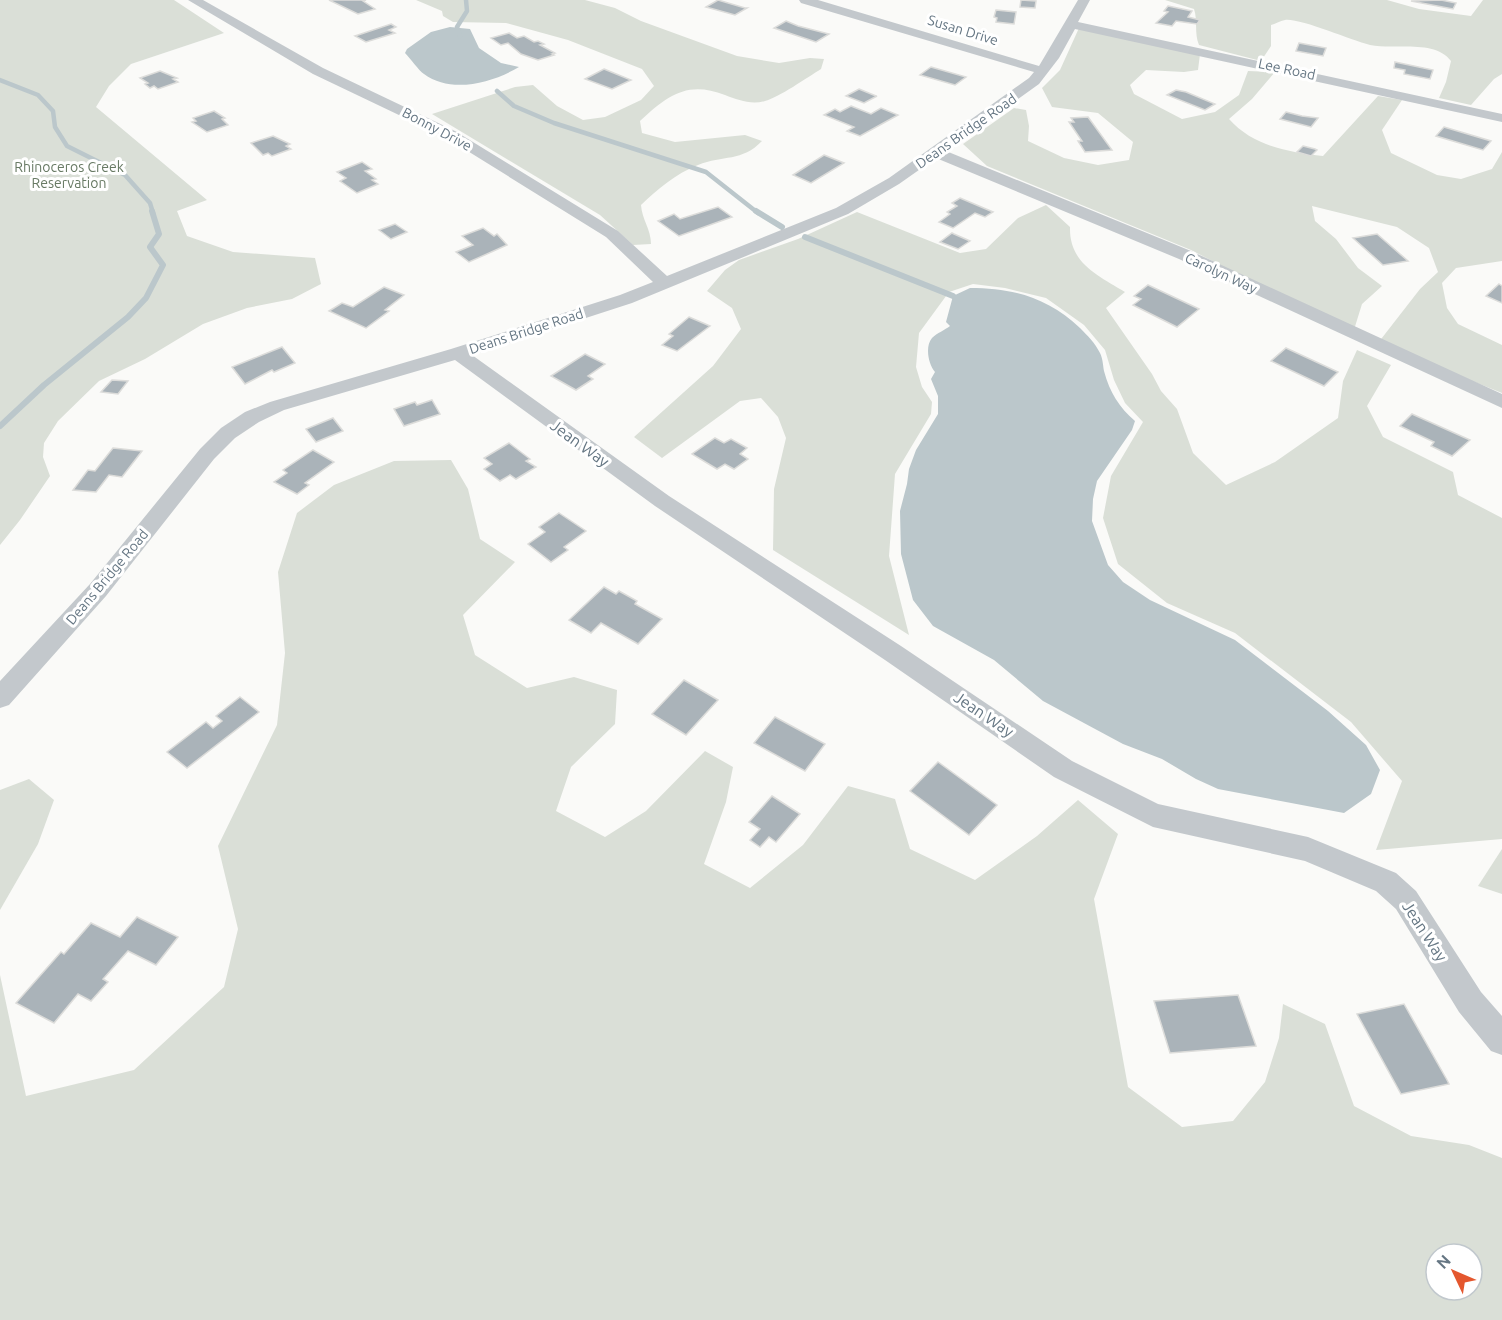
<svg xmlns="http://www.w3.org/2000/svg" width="1502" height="1320" viewBox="0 0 1502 1320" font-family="Ubuntu,sans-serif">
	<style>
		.green { fill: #dadfd7; fill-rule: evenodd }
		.water { fill: #bbc7cb }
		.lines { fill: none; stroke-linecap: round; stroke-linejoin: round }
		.stream-far1 { stroke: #bbc7cb; stroke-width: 4.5 }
		.stream { stroke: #bbc7cb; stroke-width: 6 }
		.building { fill: #aab3b9; stroke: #dcdcda; stroke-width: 1.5 }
		.street { fill: #c3c8cc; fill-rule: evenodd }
		.labels { text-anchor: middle; stroke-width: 6; stroke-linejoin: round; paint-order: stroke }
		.far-street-label { font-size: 14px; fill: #657683; stroke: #fff }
		.far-park-label { font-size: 14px; fill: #687a64; stroke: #fff }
		.street-label { font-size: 16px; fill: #657683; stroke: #fff }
	</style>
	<rect width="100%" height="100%" fill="#fafaf8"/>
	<g class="green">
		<polygon points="0,0 174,0 224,33 131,64 109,86 96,107 207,200 177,211 187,236 233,252 315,258 321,284 292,299 247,308 203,324 145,359 99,381 58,421 44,443 43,457 50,476 20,520 0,545"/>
		<path d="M416,0h169l30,8 26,13 96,35 42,7 31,-5 14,1 -3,10c-13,8 -43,29 -56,32 -14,4 -27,-1 -40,-6 -38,-15 -58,1 -85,26l2,12 33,9 70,-7 17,6c-20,21 -39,14 -64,24 -23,9 -40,24 -57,40 1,15 10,24 10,39l-18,1 -33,-30 -168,-101 83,-27 18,-2 24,21 26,14 22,-3 36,-17 13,-14 -12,-17 -74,-29 -62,-17 -53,-1 -10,-6 -1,-5z"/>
		<path d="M1165,0h222l32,9 52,7 12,-16h19v74l-8,5 -23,26 -32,-7 7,-16 5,-21c-16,-22 -57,-11 -81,-16 -20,-5 -70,-27 -85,-25 -5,1 -10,4 -14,5v21l-10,15 -62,-16c-5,-12 -1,-24 -5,-36z"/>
		<path d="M1079,28l121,26 -2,16 -14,2 -38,-2 -16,15 4,9 48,25 33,-7 24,-17 9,-24 27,1 -23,27 -23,20c24,27 59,33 94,37l55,-60 24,4 -20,30 9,23 46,22 24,4 31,-10 10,-17v109l-46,7 -14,15 5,25 11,16 44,21v48l-124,-50 42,-54 18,-17 -9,-24 -32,-21 -85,-21 3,15 21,18 22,29 24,18 -20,18 -9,29 -162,-83 -204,-84 -24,-22 51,-36 12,2 3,16 -1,15 36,17 34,7 31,-5 4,-18 -35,-29 -46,-6 -10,-19 18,-18z"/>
		<path d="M1046,205l24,22c-1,36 27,48 55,65l-19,16 46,66 9,17 16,18 16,44 33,32 49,-23 63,-44 5,-37 14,-31 34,15 -24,41 16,31 70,35 5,23 44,23v321l-126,11 26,-69 -51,-59 -116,-89 -68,-30 -49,-39 -15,-46 8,-42 32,-54 -18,-19 -11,-23 -9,-30 -21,-25 -38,-27 -41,-10 -32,-4 -24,8 -30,41 -3,34 6,20 10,15 -1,12 -36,60 -6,82 20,79 -136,-85 1,-61 12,-51 -8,-21 -17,-19 -21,3 -78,57 -28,-21 79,-71 28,-37 -9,-21 -25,-17 18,-21 14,-10 59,-21 59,-27 103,41 26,-4 32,-31z"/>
		<path d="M451,460l17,29 12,50 35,23 -52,53 12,40 52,33 47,-11 43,13 -2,34 -44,43 -15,44 49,26 41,-26 59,-60 28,16 -7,35 -22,62 46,24 53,-43 45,-59 47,13 15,50 65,31 62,-44 41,-36 40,34 -24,65 34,188 54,40 51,-6 32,-39 14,-44 4,-34 42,20 29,82 57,30 58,9 33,13v162h-1502v-345l26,121 108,-26 90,-83 14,-58 -20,-83 59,-121 8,-72 -7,-81 19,-59 37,-28 60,-24zM1436,1254h36v36h-36z"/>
		<polygon points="29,779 54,800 38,844 0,910 0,790"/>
		<polygon points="1502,849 1502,894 1478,886"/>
	</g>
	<g class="water">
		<path d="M450,27l20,2 9,19 22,15 18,4c-27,16 -68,27 -95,7 -5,-3 -14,-16 -19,-21l2,-4 24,-17z"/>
		<path d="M970,288c44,0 78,10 110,40 8,8 15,15 20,25 3,6 3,13 4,18 6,22 15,36 31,50l-3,9 -35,51 -4,18 -1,22 16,44 15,17 27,18 85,40 93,71 38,34 14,25 -9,24 -27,19 -126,-24 -22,-10 -34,-20 -39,-15 -80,-43 -49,-41 -61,-34 -20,-26 -12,-46 -1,-43 7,-27 2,-15 7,-19 22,-36v-18l-7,-17 4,-7c-7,-8 -10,-26 -3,-34 5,-5 13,-8 18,-12l-4,-4 7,-26z"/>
	</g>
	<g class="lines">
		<g class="stream-far1">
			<polyline points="460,36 457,27 467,11 466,0"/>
			<polyline points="0,80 38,95 53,111 55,127 67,146 125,175 150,203 153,213"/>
			<polyline points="497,91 514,106 554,123 706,172 758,213"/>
		</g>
		<g class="stream">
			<polyline points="756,211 782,227"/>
			<polyline points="805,237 953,296"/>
			<polyline points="0,426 44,385 128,317 146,298 163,265 150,247 159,234 152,211"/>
		</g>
	</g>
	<g class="building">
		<polygon points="329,0 366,0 363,1 375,9 358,14"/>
		<polygon points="718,0 745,8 747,8 735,15 706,7"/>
		<polygon points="1021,0 1036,1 1035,8 1020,7"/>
		<polygon points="1441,0 1456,3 1453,9 1411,1"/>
		<polygon points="1168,6 1192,11 1188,17 1200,20 1197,24 1176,21 1172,26 1156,23 1168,12 1164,11"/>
		<polygon points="996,10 1016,12 1014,24 996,22 997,18 994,17"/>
		<polygon points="786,21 798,26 829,34 816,42 774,28"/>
		<polygon points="391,24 396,27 389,30 395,33 366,42 355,36"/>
		<polygon points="509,33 517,38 524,36 534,42 538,41 544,44 540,45 555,53 552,54 554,55 538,60 521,54 508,43 501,45 491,38"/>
		<polygon points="1299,43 1326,48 1323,56 1296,51"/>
		<polygon points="1395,62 1433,70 1430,79 1404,74 1405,70 1394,68"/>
		<polygon points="931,67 966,77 955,85 920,75"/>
		<polygon points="604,69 631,80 612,89 585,79"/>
		<polygon points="160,71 177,78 173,79 178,82 158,89 154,86 150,88 145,84 148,83 140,78"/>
		<polygon points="859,89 876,96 877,96 864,103 846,96"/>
		<polygon points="1176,90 1186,92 1215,104 1205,110 1167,95"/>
		<polygon points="851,106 871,114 881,108 898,115 860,136 847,131 854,127 824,115 835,109 840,112"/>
		<polygon points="214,111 225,118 222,119 228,125 207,132 192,122 196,121 193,118"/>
		<polygon points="1286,112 1302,116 1318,118 1311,127 1280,119"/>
		<polygon points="1088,117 1112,150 1085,152 1078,141 1082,141 1069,122 1074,122 1071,118"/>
		<polygon points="1444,127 1491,141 1483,150 1436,136"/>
		<polygon points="273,136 290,144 286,146 291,149 272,156 268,153 263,155 251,143"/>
		<polygon points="1303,146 1315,149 1317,150 1311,156 1297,152"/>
		<polygon points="824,155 844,163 811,183 793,175"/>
		<polygon points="362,162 372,169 365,171 376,179 372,180 378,184 357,193 340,181 346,178 337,172"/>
		<polygon points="960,198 993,212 985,217 975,213 953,228 939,222 950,214 947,212 957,206 952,203"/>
		<polygon points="718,207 732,217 679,236 658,221 674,214 680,219"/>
		<polygon points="395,224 407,232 391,239 379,230"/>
		<polygon points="483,228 494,236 497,234 507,245 469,262 456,252 473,245 462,236"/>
		<polygon points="952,233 954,234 970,241 958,249 940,242"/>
		<polygon points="1377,234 1408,261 1383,265 1353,238"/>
		<polygon points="1499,284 1502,286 1502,303 1486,296"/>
		<polygon points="1148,285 1197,308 1199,309 1177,327 1133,305 1141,299 1134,296"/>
		<polygon points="384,287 404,295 385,310 389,311 366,328 329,311 342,303 353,307"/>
		<polygon points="689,317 710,326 677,351 662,345 673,336 669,334"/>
		<polygon points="282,347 295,363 274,372 272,370 245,384 232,367"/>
		<polygon points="1286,348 1338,372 1324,386 1271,361"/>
		<polygon points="585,354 605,364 588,376 593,379 576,390 551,376"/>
		<polygon points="112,380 128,381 118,394 101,392"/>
		<polygon points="432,400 440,414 404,426 394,409 415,402 417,405"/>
		<polygon points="1412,414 1470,440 1452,456 1431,446 1434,442 1400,426"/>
		<polygon points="333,418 343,431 316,442 306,429"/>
		<polygon points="715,438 724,443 731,439 747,448 740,454 748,459 734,469 725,464 717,469 692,454"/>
		<polygon points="509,443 530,459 526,461 536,467 516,479 510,475 500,481 484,469 492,464 484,458"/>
		<polygon points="113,448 142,451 122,477 109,475 96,492 73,490 88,470 95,471"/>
		<polygon points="313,450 334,462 305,483 309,485 297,494 274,482 287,473 283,470"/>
		<polygon points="559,513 586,531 564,547 568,550 551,562 528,544 545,532 539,527"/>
		<polygon points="604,587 616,594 619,591 637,601 635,604 662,619 638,644 601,623 591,633 569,620"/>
		<polygon points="684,680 718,700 686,735 652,714"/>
		<polygon points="240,697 259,712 187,768 167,752 206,722 213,728 222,721 216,716"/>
		<polygon points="775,717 825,744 805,771 754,743"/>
		<polygon points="938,762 997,805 969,835 910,791"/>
		<polygon points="772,796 800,814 776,842 769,837 760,847 750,840 760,829 749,822"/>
		<polygon points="137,917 178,937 156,965 128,951 103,979 108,982 91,1001 78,994 54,1023 16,1003 61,952 64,954 91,923 120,937"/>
		<polygon points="1238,995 1256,1046 1170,1053 1154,1001"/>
		<polygon points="1404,1004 1447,1080 1449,1084 1401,1094 1357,1014"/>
	</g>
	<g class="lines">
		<polygon class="street" points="188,0 203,0 323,68 455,131 618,231 667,276 836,208 889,178 1029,78 1034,72 801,3 799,0 818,0 1039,66 1078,0 1090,0 1078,22 1502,114 1502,122 1075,29 1059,58 1039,84 946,151 1191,251 1502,394 1502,408 1179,259 936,158 899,184 848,214 632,303 472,355 669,496 901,646 1072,761 1158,804 1308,837 1396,873 1416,891 1481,992 1502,1016 1502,1055 1491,1051 1459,1012 1396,909 1376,891 1305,861 1153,827 1054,777 885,660 655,506 455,360 284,410 259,422 235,438 214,459 106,596 9,705 0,708 0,681 90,584 200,449 221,428 245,412 270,402 451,349 620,295 653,282 606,237 445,137 313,74"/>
	</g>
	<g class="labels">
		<g class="far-street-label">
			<text transform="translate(963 30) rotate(17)" y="5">Susan Drive</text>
			<text transform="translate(1287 69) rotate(12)" y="5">Lee Road</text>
			<text transform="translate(437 129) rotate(28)" y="5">Bonny Drive</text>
			<text transform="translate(966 131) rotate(-35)" y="5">Deans Bridge Road</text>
			<text transform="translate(1221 273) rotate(25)" y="5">Carolyn Way</text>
			<text transform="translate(526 331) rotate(-18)" y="5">Deans Bridge Road</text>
			<text transform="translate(107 577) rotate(-50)" y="5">Deans Bridge Road</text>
		</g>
		<g class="far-park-label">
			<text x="69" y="172">Rhinoceros Creek<tspan x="69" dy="16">Reservation</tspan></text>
		</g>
		<g class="street-label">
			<text transform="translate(580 443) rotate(36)" y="6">Jean Way</text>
			<text transform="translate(984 714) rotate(34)" y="6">Jean Way</text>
			<text transform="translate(1425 931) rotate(57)" y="6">Jean Way</text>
		</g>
	</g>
	<g transform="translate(1454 1272) rotate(314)"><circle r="28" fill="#ffffff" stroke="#c1c8cd" stroke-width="1.5"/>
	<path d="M0-4.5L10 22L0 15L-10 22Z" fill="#e4572e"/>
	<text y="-9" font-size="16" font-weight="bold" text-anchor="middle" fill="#657683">N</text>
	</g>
</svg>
